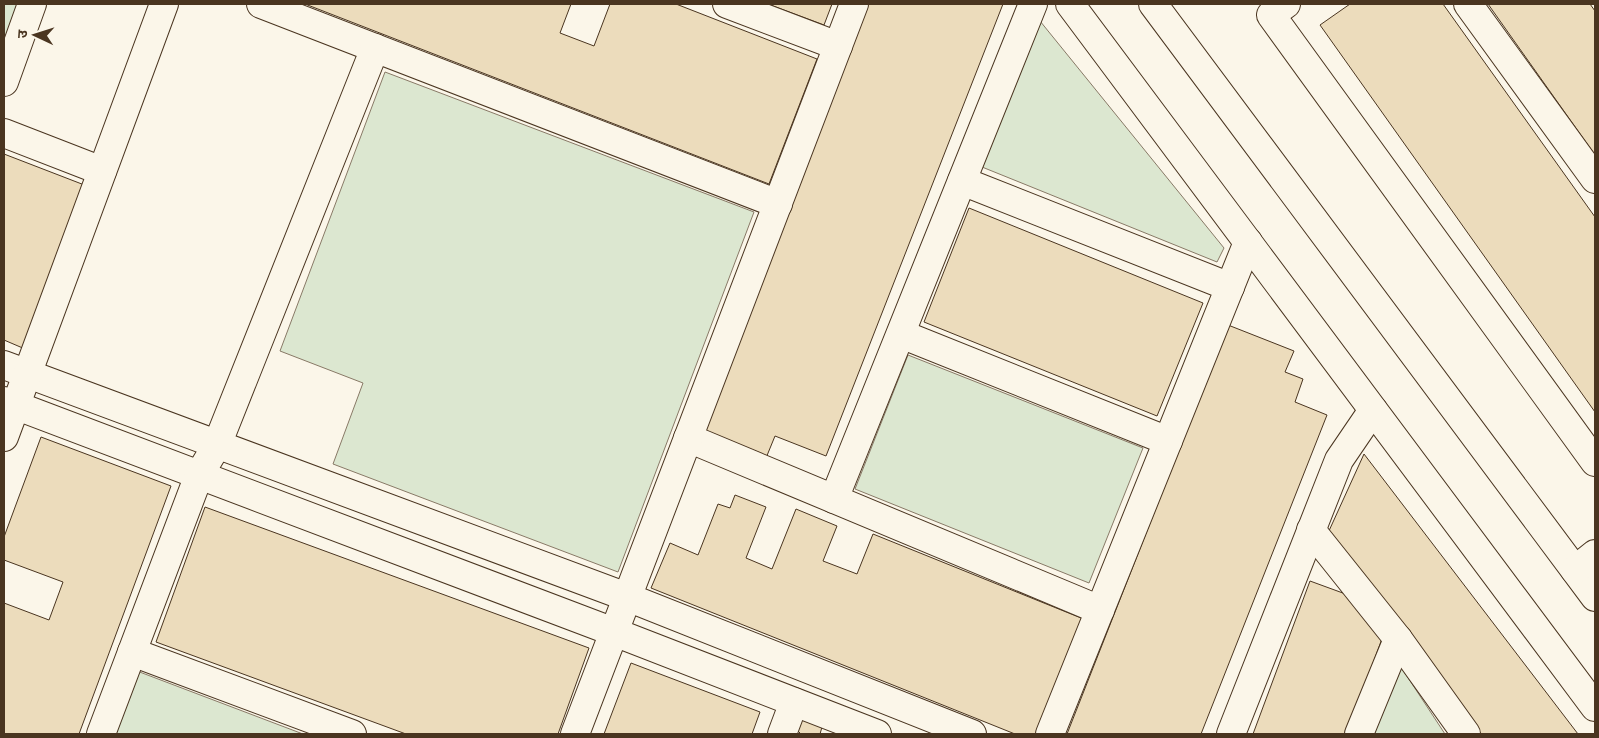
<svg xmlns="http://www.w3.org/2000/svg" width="1599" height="738" viewBox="0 0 1599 738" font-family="Literata,'Noto Sans Devanagari',serif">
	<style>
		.green { fill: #dce7d0; stroke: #887966 }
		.building { fill: #ecdcbc; stroke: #4a3520 }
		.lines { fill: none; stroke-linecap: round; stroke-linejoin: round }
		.minor-casing { stroke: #4a3520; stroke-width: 30 }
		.minor { stroke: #fbf6e9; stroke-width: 28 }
	</style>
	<rect width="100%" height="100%" fill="#fbf6e9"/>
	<g class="green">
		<polygon points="4,4 20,4 4,46"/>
		<polygon points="1040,21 1224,248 1217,262 982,167"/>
		<polygon points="385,72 754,212 618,572 333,464 363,383 280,351"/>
		<polygon points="908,355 1143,448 1089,583 855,489"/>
		<polygon points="1399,664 1445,734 1373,734"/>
		<polygon points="137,671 303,734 113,734"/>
	</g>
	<g class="building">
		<polygon points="305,4 571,4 560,33 594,46 610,4 676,4 817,59 769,184"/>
		<polygon points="768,4 832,4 824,25"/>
		<polygon points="865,4 1003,4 826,456 775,436 766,458 698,431"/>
		<polygon points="1350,4 1443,4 1595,217 1595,412 1320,25"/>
		<polygon points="1488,4 1590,4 1595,11 1595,155"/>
		<polygon points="4,154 87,186 25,349 4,340"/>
		<polygon points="969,208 1203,303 1157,416 924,322"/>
		<polygon points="1228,325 1294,351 1285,372 1303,379 1295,402 1327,415 1201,734 1067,734"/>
		<polygon points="41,437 171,486 79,734 4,734 4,603 49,620 63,582 4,560 4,537"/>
		<polygon points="1364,454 1578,734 1481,734 1328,533"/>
		<polygon points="735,495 766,507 746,558 772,569 796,509 837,526 823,561 857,574 873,534 1086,620 1041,734 1015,734 651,588 670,543 698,555 718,504 730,508"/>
		<polygon points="205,507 589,648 558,734 406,734 156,642"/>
		<polygon points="1310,581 1351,596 1383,636 1347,734 1253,734"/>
		<polygon points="631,663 760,712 752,734 604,734"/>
		<polygon points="803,711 824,720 820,734 801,734 796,729"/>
	</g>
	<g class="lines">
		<g class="minor-casing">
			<g id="minor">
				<polyline points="261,4 778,204"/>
				<polyline points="727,4 838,46"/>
				<polyline points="1070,4 1595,707"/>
				<polyline points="1153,4 1595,597"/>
				<polyline points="1286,4 1271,15 1595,462"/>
				<polyline points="1468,4 1595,179"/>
				<polyline points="4,82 32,4"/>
				<polyline points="4,133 102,171"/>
				<polyline points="962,181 1230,287"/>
				<polyline points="901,334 1168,441"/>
				<polyline points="4,365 627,597 972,734"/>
				<polyline points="4,401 614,632 877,734"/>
				<polyline points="4,437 164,4"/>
				<polyline points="688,438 1100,610"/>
				<polyline points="834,499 1033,4"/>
				<polyline points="1311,530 1398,639 1466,734"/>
				<polyline points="1575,570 1595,554"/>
				<polyline points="132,652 352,734"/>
				<polyline points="101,734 199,475 217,445 375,48"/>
				<polyline points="575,734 854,4"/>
				<polyline points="782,734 794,702"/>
				<polyline points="1050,734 1248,242"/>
				<polyline points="1231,734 1339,460 1373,410"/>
				<polyline points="1359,734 1398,639"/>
			</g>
		</g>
		<use href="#minor" class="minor"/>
	</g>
	<rect width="1599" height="738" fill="none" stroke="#4a3520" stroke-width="10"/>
	<g transform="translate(35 35) rotate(274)" stroke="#fbf6e9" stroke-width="4" paint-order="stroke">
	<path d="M0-4L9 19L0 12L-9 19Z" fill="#4a3520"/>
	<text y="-8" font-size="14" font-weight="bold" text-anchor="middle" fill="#4a3520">उ</text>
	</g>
</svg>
